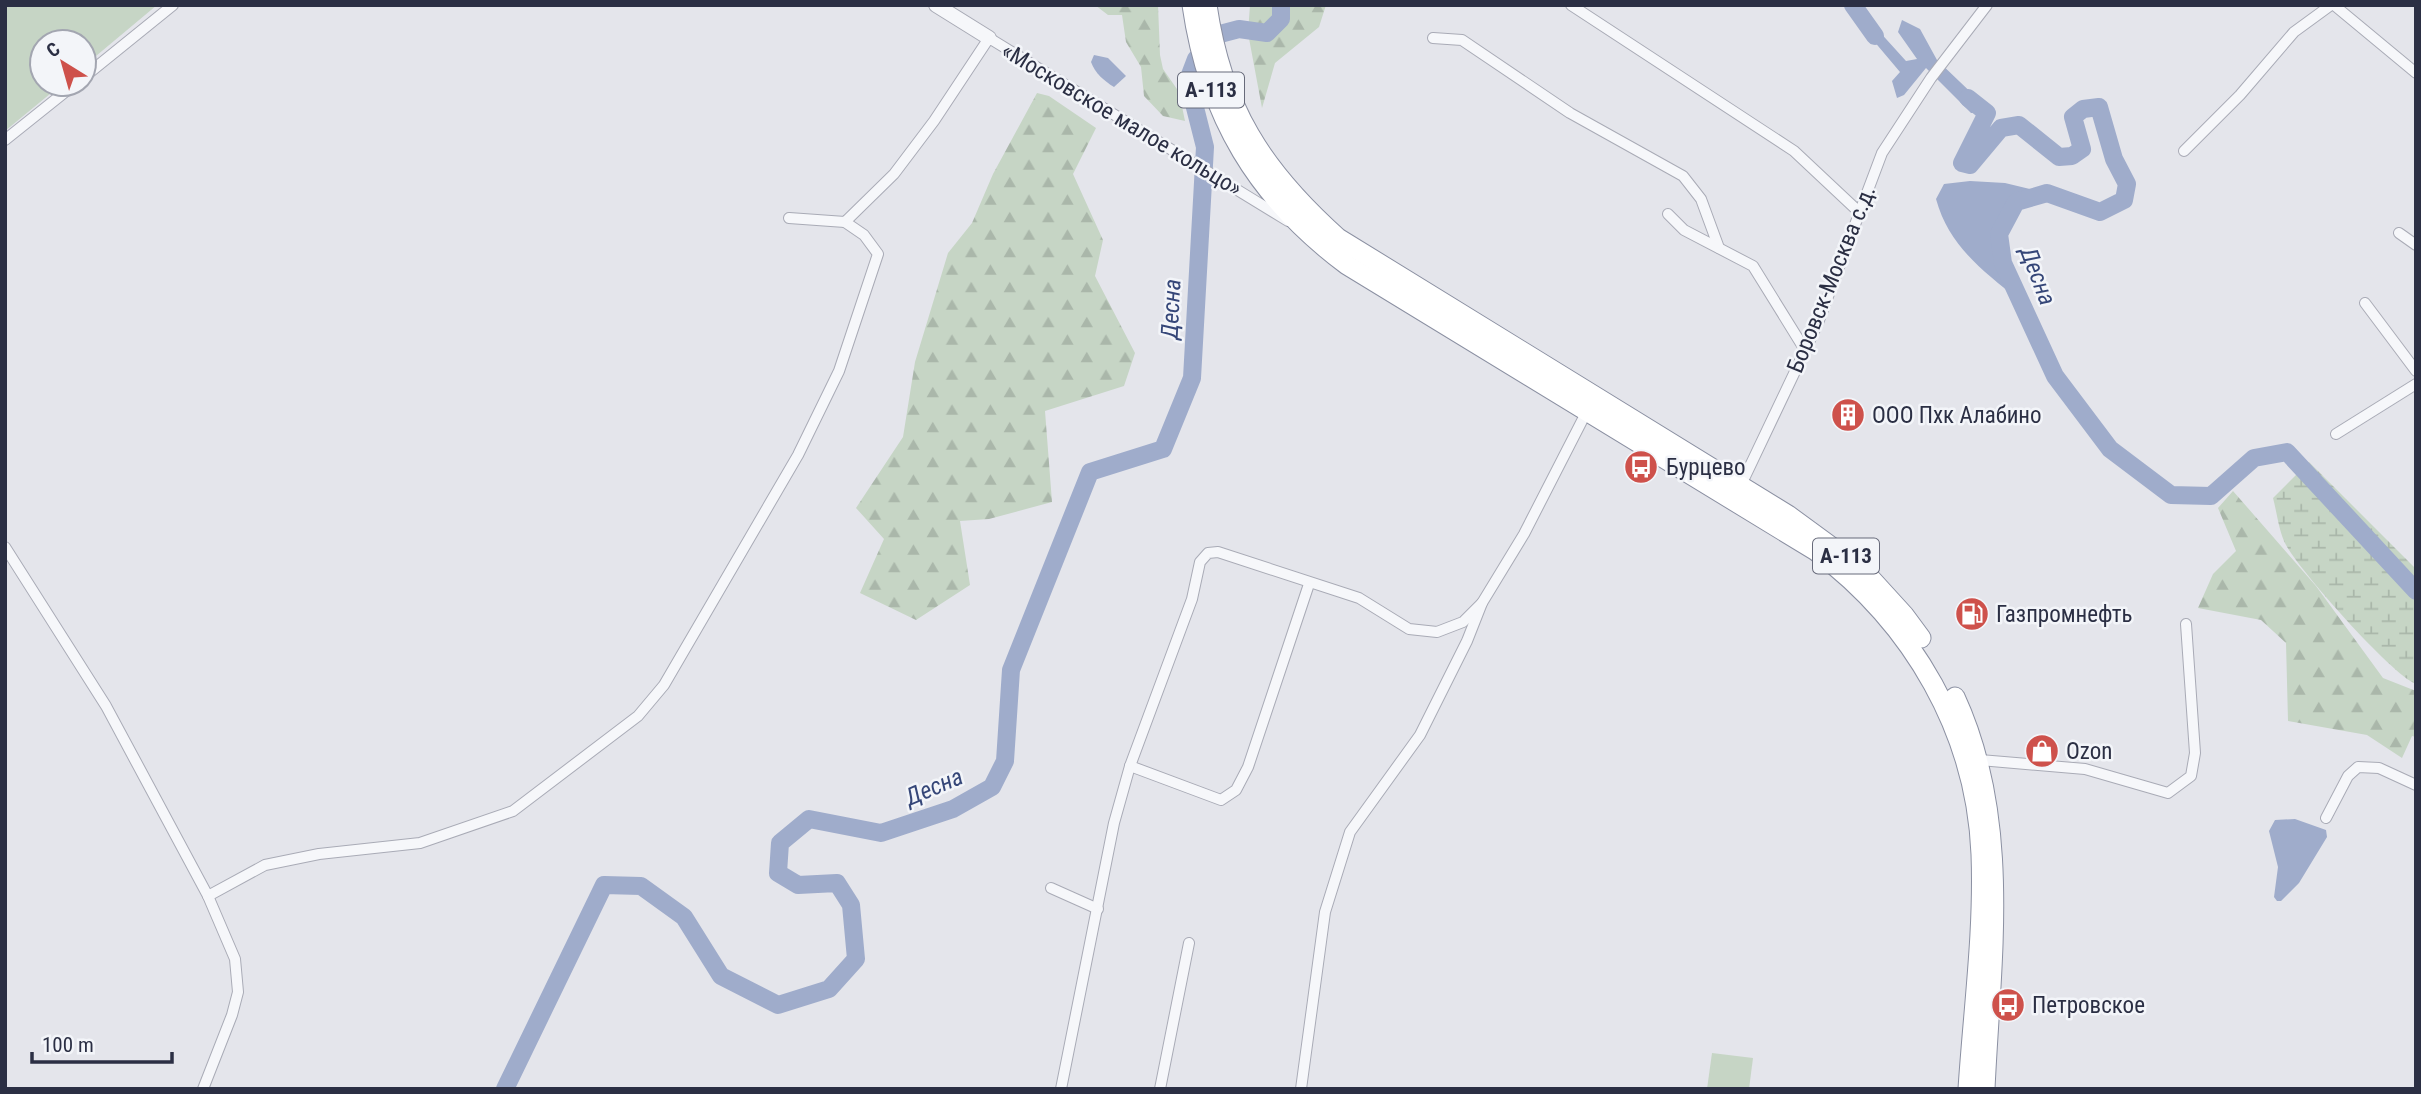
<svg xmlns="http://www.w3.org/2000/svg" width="2421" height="1094" viewBox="0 0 2421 1094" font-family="'Roboto Condensed',sans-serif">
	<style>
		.green { fill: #c6d5c5 }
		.forest { fill: url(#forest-firs) }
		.wetland { fill: url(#wetland-marsh) }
		.water { fill: #9faccb }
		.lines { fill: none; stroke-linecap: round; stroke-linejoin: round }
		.river { stroke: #9faccb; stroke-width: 18 }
		.minor-casing { stroke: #a9abb6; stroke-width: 12 }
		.tertiary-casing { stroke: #a9abb6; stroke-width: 16 }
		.trunk-casing { stroke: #8b90a2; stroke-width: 21 }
		.minor { stroke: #f6f7fa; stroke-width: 10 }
		.tertiary { stroke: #f6f7fa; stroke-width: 14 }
		.trunk { stroke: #fff; stroke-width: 19 }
		.labels { text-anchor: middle; stroke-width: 5; stroke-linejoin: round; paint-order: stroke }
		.shield { fill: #f3f5f9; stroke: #676a7a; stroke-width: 2 }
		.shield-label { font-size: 21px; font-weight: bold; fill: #2b2f44 }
		.street-label { font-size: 23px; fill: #2b2f44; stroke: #f3f5f9 }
		.poi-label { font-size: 23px; fill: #2b2f44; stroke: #f3f5f9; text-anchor: start }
		.water-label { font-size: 24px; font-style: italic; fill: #354678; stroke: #f3f5f9 }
	</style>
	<defs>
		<pattern id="forest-firs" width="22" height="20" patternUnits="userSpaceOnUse" patternTransform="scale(1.75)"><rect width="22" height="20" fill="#c6d5c5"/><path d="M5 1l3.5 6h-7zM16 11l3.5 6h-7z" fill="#aab7aa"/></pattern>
		<pattern id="wetland-marsh" width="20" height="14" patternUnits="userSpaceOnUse" patternTransform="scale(1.75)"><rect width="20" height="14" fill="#c6d5c5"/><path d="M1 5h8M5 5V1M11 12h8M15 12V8" fill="none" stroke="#aab7aa"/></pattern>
	</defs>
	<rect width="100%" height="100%" fill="#e4e5eb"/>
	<g class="green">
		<polygon points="5,5 157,5 84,66 84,42 42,42 42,84 62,84 5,131"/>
		<polygon points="1712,1053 1753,1058 1749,1089 1707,1089"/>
	</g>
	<g class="forest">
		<polygon points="1095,5 1158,5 1160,55 1163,69 1179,92 1185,121 1163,116 1144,96 1141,67 1126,42 1122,15 1108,15"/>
		<polygon points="1250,5 1326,5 1319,27 1275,63 1262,108 1248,33"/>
		<polygon points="1037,93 1049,96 1096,128 1073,174 1103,240 1095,276 1135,353 1124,386 1045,411 1052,502 989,519 960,521 970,585 916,620 860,593 884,539 856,508 903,437 915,362 948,253 972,223 993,174"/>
		<polygon points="2233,491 2316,586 2383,678 2416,691 2416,737 2412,736 2402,758 2367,735 2288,721 2286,643 2261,620 2198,608 2213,574 2236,551 2218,508"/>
	</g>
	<path class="wetland" d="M2309,462l107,107v115c-25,-10 -116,-113 -130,-139 -7,-13 -9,-32 -13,-47z"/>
	<g class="water">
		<polygon points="1867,18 1906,61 1917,59 1898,32 1902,20 1920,29 1937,60 1982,103 1987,113 1971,113 1926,68 1904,95 1897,98 1892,81 1900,72 1862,27 1862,19"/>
		<path d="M1094,55l14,3 18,18 -12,11c-10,-6 -19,-14 -23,-25z"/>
		<path d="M1970,181l35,2 45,11 -34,8 -17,32 4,29 16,37c-37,-30 -70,-54 -83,-101l8,-15z"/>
		<polygon points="2295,819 2326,830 2327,837 2299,883 2281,901 2277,901 2274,897 2278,867 2269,831 2275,820"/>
	</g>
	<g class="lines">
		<g class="river">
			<polyline points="1853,5 1875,36"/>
			<polyline points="1968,98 1987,113 1962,163 1970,165 2001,128 2019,125 2059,157 2072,156 2082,149 2073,117 2083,109 2099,107 2114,159 2127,184 2124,200 2100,212 2047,193 2016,202 1999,234 2003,263 2055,376 2110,449 2171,495 2211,496 2254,458 2287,452 2416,591"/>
			<polyline points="505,1089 604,885 641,886 684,917 721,976 778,1005 829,989 856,959 851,905 837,883 798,885 778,873 780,843 809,819 881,833 953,809 992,787 1005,761 1011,670 1090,472 1163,449 1192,378 1205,147 1188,80 1196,59 1220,34 1239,29 1267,33 1281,19 1281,5"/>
		</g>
		<g class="minor-casing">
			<g id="minor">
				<polyline points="1571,5 1794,151 1859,212"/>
				<polyline points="2334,5 2416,73"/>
				<polyline points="1433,38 1462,40 1570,113 1683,176 1701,199 1719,248"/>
				<polyline points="84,77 173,5"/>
				<polyline points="5,140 75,84"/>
				<polyline points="2184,151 2240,95 2294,32 2331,5"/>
				<polyline points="1668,214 1684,230 1753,266 1805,350"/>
				<polyline points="789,218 845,222 894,174 934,121 989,38 1288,221"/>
				<polyline points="2399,233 2416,245"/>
				<polyline points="2365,303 2416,371"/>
				<polyline points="2336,434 2416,384"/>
				<polyline points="1741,485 1818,323 1882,153 1931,78 1987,5"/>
				<polyline points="5,547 106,706 208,896 235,959 238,992 232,1015 203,1089"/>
				<polyline points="1980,760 2085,769 2168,793 2191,776 2195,753 2186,624"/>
				<polyline points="1130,766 1221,800 1236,790 1248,767 1309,584"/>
				<polyline points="2326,818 2348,776 2358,767 2379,768 2416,785"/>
				<polyline points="1051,888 1098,909"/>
				<polyline points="208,896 265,865 319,854 420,843 513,811 638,716 664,685 798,455 839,371 878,254 864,235 845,222"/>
				<polyline points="1061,1089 1114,823 1130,766 1192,599 1200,562 1208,553 1218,552 1359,598 1409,629 1437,632 1463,622 1482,603"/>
				<polyline points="1160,1089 1189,943"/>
				<polyline points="1301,1089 1325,912 1350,832 1420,735 1467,641 1482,603 1524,534 1587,411"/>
			</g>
		</g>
		<g class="tertiary-casing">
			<polyline id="tertiary" points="936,5 989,38"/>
		</g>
		<g class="trunk-casing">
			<g id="trunk">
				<path d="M1192,5c16,111 65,193 155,260l469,286c97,73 160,181 165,303 3,78 -8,157 -13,235"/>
				<path d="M1207,5c15,103 55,165 131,233l450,277 75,55 41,45 17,23"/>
				<path d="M1955,697c57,123 36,261 30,392"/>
			</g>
		</g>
		<use href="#minor" class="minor"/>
		<use href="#tertiary" class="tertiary"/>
		<use href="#trunk" class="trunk"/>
	</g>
	<defs>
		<g id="building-disc" transform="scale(1.75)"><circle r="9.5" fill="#ce514b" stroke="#f3f5f9"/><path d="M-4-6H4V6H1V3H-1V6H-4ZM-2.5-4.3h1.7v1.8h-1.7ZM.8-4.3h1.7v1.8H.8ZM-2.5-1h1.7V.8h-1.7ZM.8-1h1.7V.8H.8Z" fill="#fff"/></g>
		<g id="bus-disc" transform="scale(1.75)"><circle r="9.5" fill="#ce514b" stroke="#f3f5f9"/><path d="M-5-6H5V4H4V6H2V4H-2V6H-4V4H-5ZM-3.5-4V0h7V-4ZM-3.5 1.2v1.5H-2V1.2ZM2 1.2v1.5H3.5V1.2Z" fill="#fff"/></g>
		<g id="fuel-disc" transform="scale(1.75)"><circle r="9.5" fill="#ce514b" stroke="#f3f5f9"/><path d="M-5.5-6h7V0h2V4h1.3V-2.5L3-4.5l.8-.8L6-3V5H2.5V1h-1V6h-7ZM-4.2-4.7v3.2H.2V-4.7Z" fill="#fff"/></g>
		<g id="shop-disc" transform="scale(1.75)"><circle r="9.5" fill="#ce514b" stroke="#f3f5f9"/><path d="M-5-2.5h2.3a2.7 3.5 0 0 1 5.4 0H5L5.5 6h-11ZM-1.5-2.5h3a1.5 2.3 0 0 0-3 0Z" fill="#fff"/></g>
	</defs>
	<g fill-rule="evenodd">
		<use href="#building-disc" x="1848" y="415"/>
		<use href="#bus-disc" x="1641" y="467"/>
		<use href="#fuel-disc" x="1972" y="614"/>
		<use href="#shop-disc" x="2042" y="751"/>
		<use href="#bus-disc" x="2008" y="1005"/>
	</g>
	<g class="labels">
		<g class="shield">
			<rect x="1178" y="72.5" width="66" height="35" rx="5"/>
			<rect x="1813" y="538.5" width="66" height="35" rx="5"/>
		</g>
		<g class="shield-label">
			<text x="1211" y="97">А-113</text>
			<text x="1846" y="563">А-113</text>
		</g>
		<g class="street-label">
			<text transform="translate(1122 119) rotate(31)" y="8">«Московское малое кольцо»</text>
			<text transform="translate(1831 279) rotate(-68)" y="8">Боровск-Москва с.д.</text>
		</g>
		<g class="poi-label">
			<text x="1872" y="423">ООО Пхк Алабино</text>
			<text x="1666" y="475">Бурцево</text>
			<text x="1996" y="622">Газпромнефть</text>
			<text x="2066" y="759">Ozon</text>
			<text x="2032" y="1013">Петровское</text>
		</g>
		<g class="water-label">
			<text transform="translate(2038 276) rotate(69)" y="8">Десна</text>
			<text transform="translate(1171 309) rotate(-87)" y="8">Десна</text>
			<text transform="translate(934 787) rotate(-23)" y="8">Десна</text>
		</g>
	</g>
	<rect width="2421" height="1094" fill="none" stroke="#2b2f44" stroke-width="14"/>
	<g transform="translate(63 63) rotate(323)"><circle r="33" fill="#f3f5f9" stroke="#a3a6b1" stroke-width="2"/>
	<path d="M0-5L12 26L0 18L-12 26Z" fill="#ce514b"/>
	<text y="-10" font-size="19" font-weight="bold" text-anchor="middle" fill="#2b2f44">С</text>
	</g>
	<path d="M32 1052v10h140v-10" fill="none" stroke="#2b2f44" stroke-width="3.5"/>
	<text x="42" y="1052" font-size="21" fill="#2b2f44" stroke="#f3f5f9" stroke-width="5" paint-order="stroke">100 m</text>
</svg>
